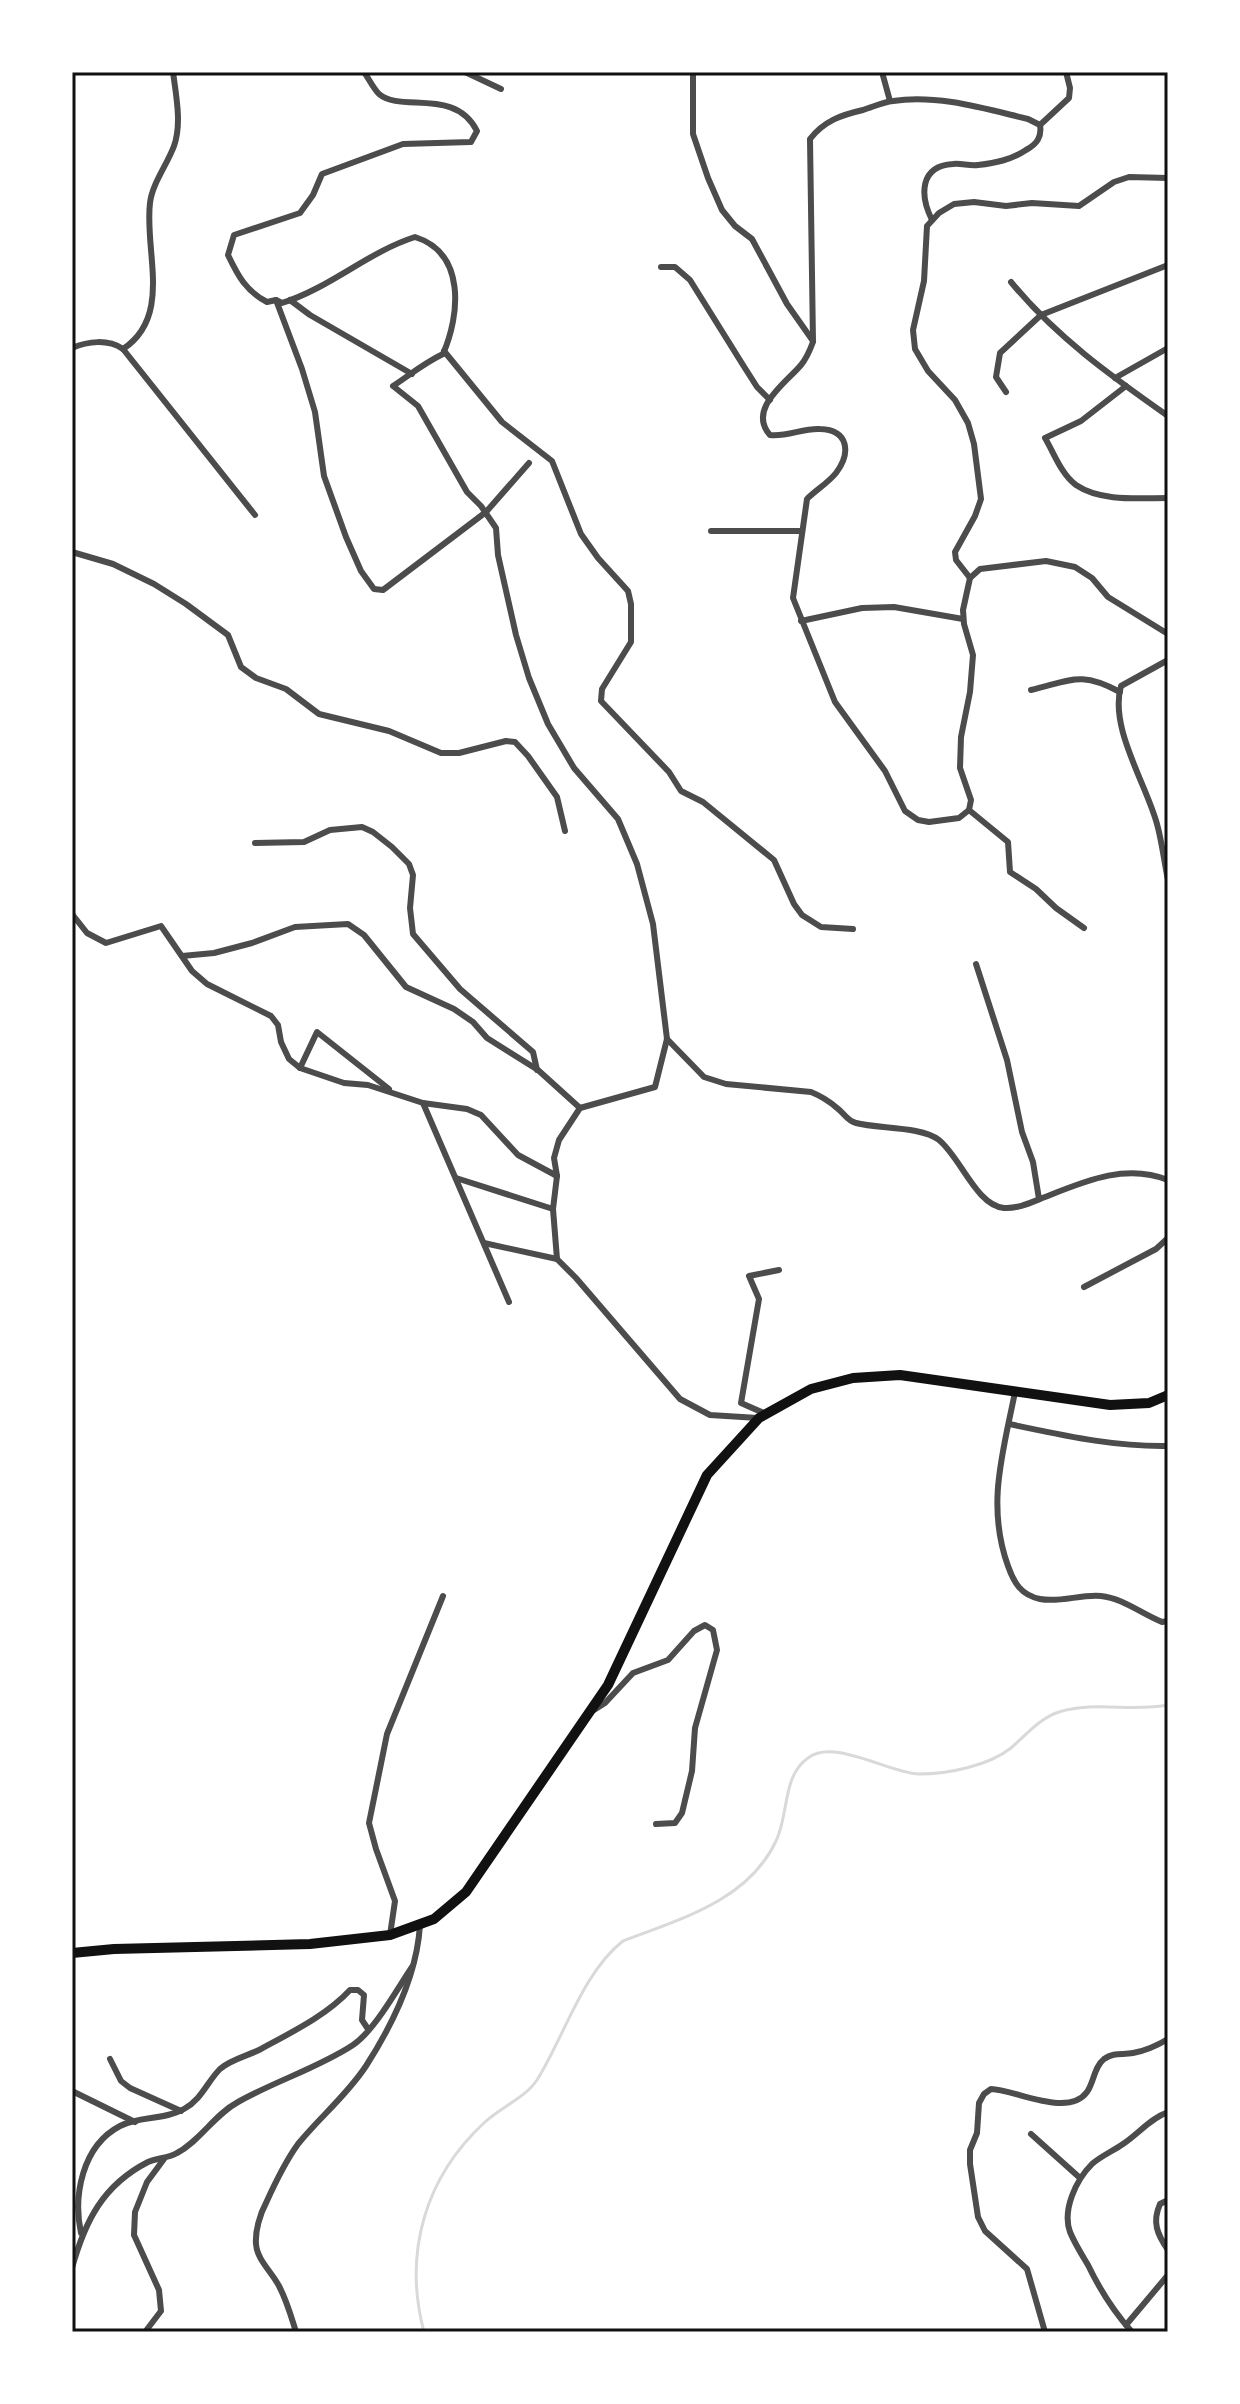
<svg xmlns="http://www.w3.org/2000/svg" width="1240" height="2404" viewBox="0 0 1240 2404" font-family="Overpass,sans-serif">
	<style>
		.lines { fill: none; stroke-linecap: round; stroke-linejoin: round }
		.stream { stroke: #d9d9d9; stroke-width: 3 }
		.minor { stroke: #4c4c4c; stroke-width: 6 }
		.primary { stroke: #111; stroke-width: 10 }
		.neatline { fill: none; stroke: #111; stroke-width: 3 }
	</style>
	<rect width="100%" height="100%" fill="#fff"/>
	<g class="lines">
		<path class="stream" d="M424,2332c-21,-79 1,-155 61,-210 16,-15 40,-24 52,-42 27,-43 46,-108 86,-139 57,-22 125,-40 153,-100 13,-26 6,-65 32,-83 27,-20 80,15 111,16 29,0 69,-8 92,-26 15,-13 29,-30 48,-36 35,-11 74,0 109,-7"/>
		<g class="minor">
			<path d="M364,72c5,7 9,16 15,22 22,19 76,-7 98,37l-6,11 -68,2 -81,30 -9,21 -13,18 -66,22 -6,20c10,21 18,36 39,47l9,-2 6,3c48,-15 86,-51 133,-66 51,16 45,78 28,117 -19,9 -33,21 -50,32l25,20 49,86 14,14 15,22 2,27 18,80 13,43 19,46 26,44 44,51 19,45 16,60 14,115 -12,48 -75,21 -21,32 -5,18 3,18 -4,33 4,50 19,19 104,121 30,16 48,3"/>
			<polyline points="465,72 501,89"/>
			<polyline points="693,72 693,134 708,178 722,210 735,226 752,239 787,304 813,341"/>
			<polyline points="882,72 890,101"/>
			<path d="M1040,125l-12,-6c-42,-10 -91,-25 -135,-18 -10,1 -20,6 -30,9 -22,5 -39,11 -53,29l3,203c-3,8 -6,16 -12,23 -15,18 -54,44 -31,70 17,2 33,-7 50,-6 29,1 31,24 16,44 -8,10 -20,17 -29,26l-14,99 42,104 50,69 20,40 13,9 11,2 30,-4 10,-8 2,-10 -11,-32 1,-31 9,-45 3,-37 -9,-31 -1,-14 7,-32 10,-9 66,-8 29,6 17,11 16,19 60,37"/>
			<path d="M932,220c-12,-24 -13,-54 21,-56 8,-1 16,2 25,1 17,-2 33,-5 48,-15 11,-6 16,-13 14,-25l29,-27 1,-10 -4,-16"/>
			<polyline points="661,267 675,267 690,280 743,365 757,387 770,400"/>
			<path d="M1011,282c44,54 100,94 157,134"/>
			<polyline points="276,300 302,369 315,412 324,476 346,537 361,571 374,589 383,590 486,512 529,463"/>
			<polyline points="290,300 310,315 412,374"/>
			<path d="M72,348c16,-7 36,-9 51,1l132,166"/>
			<path d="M123,349c50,-33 21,-98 27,-146 2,-19 17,-38 24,-57 8,-22 2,-51 -1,-74"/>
			<polyline points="444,351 502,422 552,461 581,534 598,558 628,591 631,604 631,642 602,689 601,701 669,772 681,791 703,802 774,860 794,904 802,915 821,927 853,929"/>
			<polyline points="1115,378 1168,348"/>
			<path d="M1126,386l-45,35 -36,17c9,15 16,36 31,47 25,17 63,13 92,13"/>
			<polyline points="1006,392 996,377 1000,353 1041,315 1168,265"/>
			<polyline points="711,531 801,531"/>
			<polyline points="72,552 113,564 154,584 186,604 228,635 241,667 256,678 286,689 319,714 389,731 441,753 459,753 506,741 515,742 528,756 557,797 565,831"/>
			<polyline points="970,578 956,560 955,552 975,516 981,499 974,444 968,423 955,400 928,371 915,349 913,330 924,281 927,226 939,213 954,204 974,202 1006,206 1032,203 1079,206 1114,182 1129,177 1168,178"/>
			<polyline points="801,621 862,608 894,607 963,619"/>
			<path d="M1168,660l-47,26c-12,42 25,97 36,138 5,18 7,37 11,56"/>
			<path d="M1031,690c41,-10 50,-19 89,2"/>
			<polyline points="969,810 1008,842 1010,872 1036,889 1056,908 1084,928"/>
			<polyline points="255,843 304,842 330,830 362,827 373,832 392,847 409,864 413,875 410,908 413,934 460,989 533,1052 537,1070"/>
			<polyline points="72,914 87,933 106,943 161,926 192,971 207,984 271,1016 278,1025 281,1042 289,1059 300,1068 344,1083 368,1085 423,1103 467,1109 481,1115 518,1155 557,1176"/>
			<polyline points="182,956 214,953 252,943 295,927 348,924 364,935 406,987 454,1009 473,1022 487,1038 538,1070 580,1108"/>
			<polyline points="976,964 1007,1060 1022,1132 1033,1162 1039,1199"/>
			<path d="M667,1039l37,38 22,7 85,8c10,4 18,9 26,16 7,5 10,13 19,15 22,6 65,3 83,17 22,18 37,65 65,68 14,1 28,-6 41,-11 40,-16 81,-34 123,-17"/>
			<polyline points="300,1068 317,1032 389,1089"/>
			<polyline points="423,1103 509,1302"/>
			<polyline points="456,1178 553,1209"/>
			<polyline points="484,1243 557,1259"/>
			<polyline points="1084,1287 1156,1249 1168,1238"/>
			<path d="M1015,1392c-12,61 -29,113 -7,174 6,17 13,29 32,33 20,4 41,-5 61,-3 21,2 41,18 61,26l6,-1"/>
			<polyline points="766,1414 741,1403 759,1299 749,1276 779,1270"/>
			<path d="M1009,1424c53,11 104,23 159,22"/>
			<polyline points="594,1710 605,1703 633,1673 668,1660 694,1631 705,1625 713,1630 717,1650 695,1728 692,1771 682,1813 675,1823 656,1824"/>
			<polyline points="390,1935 395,1901 376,1849 369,1823 387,1734 443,1596"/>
			<polyline points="110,2059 121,2081 130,2088 181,2111"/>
			<polyline points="72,2091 135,2122"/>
			<polyline points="1031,2134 1080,2178"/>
			<path d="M1168,2200l-8,4c-8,18 -3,30 8,46"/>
			<path d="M81,2233c-8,-37 1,-87 39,-107 19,-10 45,-6 64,-17 18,-10 23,-27 36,-40 10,-9 27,-13 39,-19 31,-17 67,-34 91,-60h8l6,5 -2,25 6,9"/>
			<path d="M72,2268c13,-47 31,-83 76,-106 9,-4 21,-4 29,-9 24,-13 37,-38 61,-51 37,-21 80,-34 115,-57 22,-15 44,-56 59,-78"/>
			<polyline points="1126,2325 1168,2275"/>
			<polyline points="145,2332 161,2311 159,2290 134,2235 135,2212 147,2182 164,2159"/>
			<path d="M296,2332c-5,-16 -9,-31 -17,-46 -7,-14 -22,-26 -23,-42 -1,-13 4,-30 10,-41 9,-20 19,-41 32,-59 22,-27 49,-49 68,-78 27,-42 51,-92 54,-141"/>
			<path d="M1045,2332l-18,-63 -42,-38 -7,-14 -8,-53v-14l7,-17 2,-30 5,-9 7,-5c25,1 77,29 96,3 7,-10 7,-25 17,-33 10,-7 18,-4 29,-6 12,-2 25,-8 35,-14"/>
			<path d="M1132,2332c-18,-20 -32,-42 -44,-67 -6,-10 -13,-21 -18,-33 -8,-22 6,-52 22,-68 9,-8 21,-13 31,-20 15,-10 28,-26 45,-32"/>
		</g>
		<polyline class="primary" points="72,1953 114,1949 310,1944 390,1935 434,1919 466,1892 608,1685 707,1475 759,1418 811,1389 853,1378 900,1375 1110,1405 1149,1403 1168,1395"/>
	</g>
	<rect width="1240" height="2404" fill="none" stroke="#ffffff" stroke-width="148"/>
	<rect x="74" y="74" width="1092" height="2256" class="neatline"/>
</svg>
